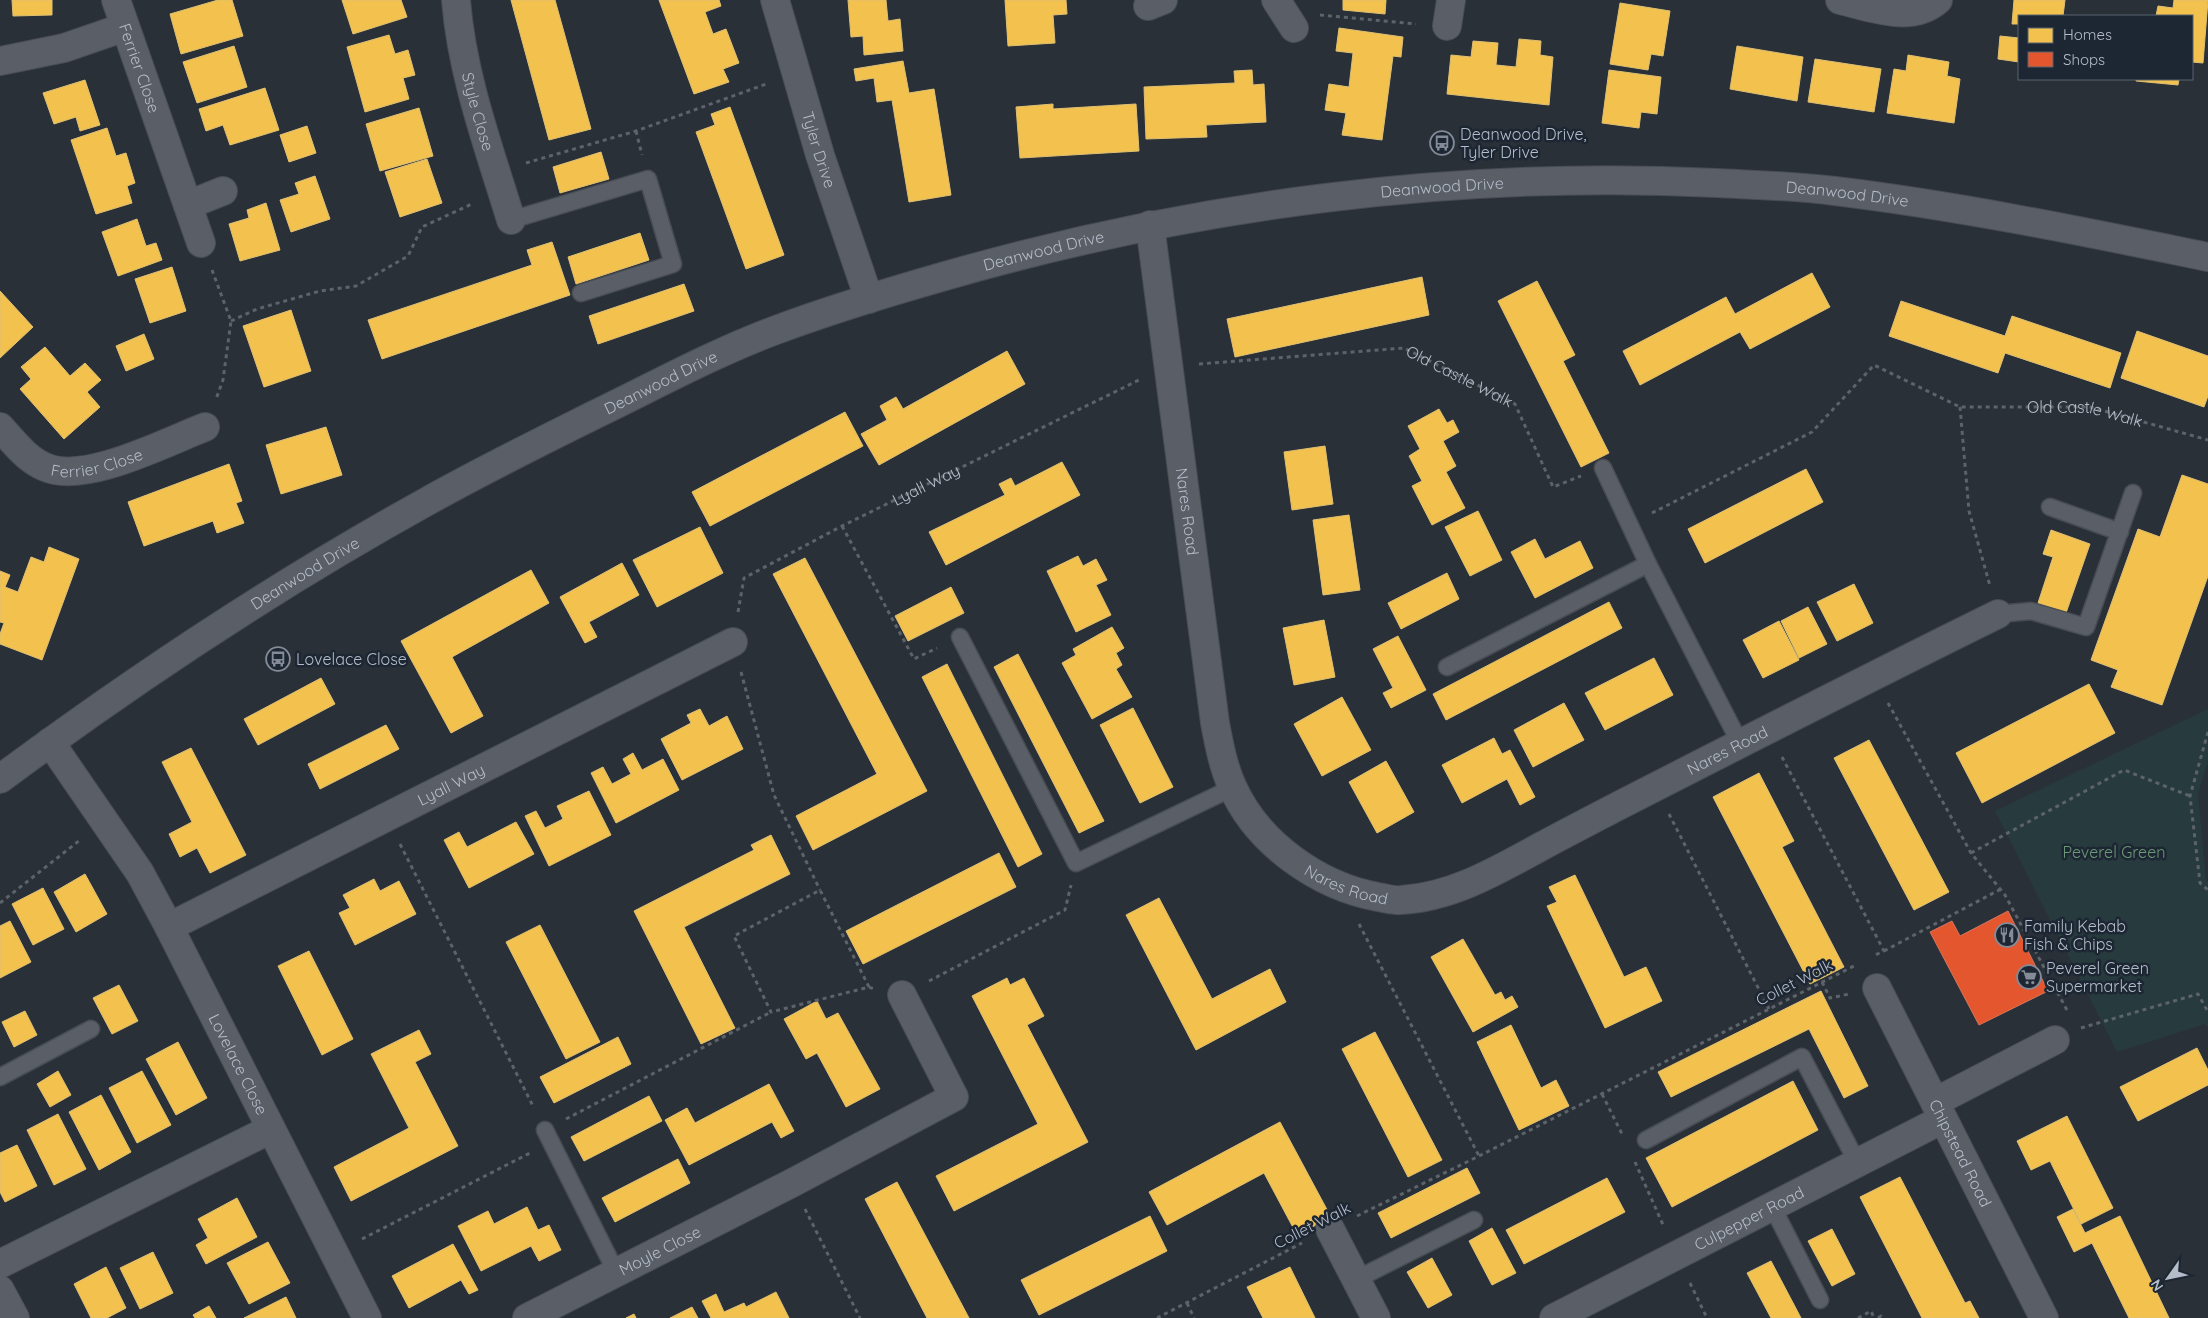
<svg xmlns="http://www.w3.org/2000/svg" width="2208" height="1318" viewBox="0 0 2208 1318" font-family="Quicksand,sans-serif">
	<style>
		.green { fill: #273a3e }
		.homes { fill: #f2c14e; stroke: #dfc073 }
		.shops { fill: #e4572e; stroke: #d6755c }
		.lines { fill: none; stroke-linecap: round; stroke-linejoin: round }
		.service-casing { stroke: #484c53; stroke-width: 19 }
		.minor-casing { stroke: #484c53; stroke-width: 30 }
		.tertiary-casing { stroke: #484c53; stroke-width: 30 }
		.path { stroke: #5d636a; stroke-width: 3; stroke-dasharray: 4 4; stroke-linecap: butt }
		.service { stroke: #5a5e66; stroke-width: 16 }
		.minor { stroke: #5a5e66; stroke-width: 28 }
		.tertiary { stroke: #5a5e66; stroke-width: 28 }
		.labels { text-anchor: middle; stroke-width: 5; stroke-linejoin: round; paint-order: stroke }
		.street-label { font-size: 16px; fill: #b4bcc9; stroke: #1d2633 }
		.poi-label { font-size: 16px; fill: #b4bcc9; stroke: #1d2633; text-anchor: start }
		.park-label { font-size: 16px; fill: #6b9a76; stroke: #1d2633 }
	</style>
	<rect width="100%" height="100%" fill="#2a3038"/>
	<polygon class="green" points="2208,709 2208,762 2198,793 2206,881 2208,881 2208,1028 2205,1024 2117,1052 1995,811"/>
	<g class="homes">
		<polygon points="12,0 52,0 52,15 13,16"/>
		<polygon points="218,0 232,0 243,36 181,54 170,14"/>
		<polygon points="342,0 401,0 407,17 353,34"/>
		<polygon points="511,0 555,0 591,129 549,140"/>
		<polygon points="659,0 719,0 721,6 705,12 713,34 726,29 739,63 723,69 729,82 694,94"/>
		<polygon points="848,0 886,0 888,21 900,19 903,51 864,55 863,36 851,37"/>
		<polygon points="1005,0 1066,0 1067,14 1053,15 1055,43 1008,46"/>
		<polygon points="1343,0 1386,0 1385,14 1343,10"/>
		<polygon points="2014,0 2065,0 2063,16 2019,16 2019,24 2012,24"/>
		<polygon points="2174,0 2208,0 2203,63 2192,62 2192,16 2156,16 2158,6 2173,8"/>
		<polygon points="1620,3 1670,11 1663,56 1651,54 1648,70 1610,64"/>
		<polygon points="1339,28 1403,37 1401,57 1393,56 1382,140 1342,135 1346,113 1325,110 1329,84 1349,87 1353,53 1336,51"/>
		<polygon points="389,35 395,54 408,50 415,75 403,78 409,99 365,112 347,47"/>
		<polygon points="2000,36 2019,38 2019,62 1998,59"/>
		<polygon points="1519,39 1541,41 1540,55 1553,57 1549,105 1447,94 1451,55 1471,57 1473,41 1498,43 1496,65 1516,67"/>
		<polygon points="234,46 247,87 197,103 183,62"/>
		<polygon points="1737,46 1803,57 1797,101 1730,89"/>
		<polygon points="1908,55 1949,62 1947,76 1960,79 1954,123 1887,113 1894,69 1906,71"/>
		<polygon points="1815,59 1881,69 1874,112 1808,102"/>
		<polygon points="903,61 909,93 934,89 951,195 909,202 892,100 877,102 874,78 856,81 854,69"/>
		<polygon points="1252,70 1253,85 1264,84 1266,122 1206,125 1207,137 1146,139 1144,87 1235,83 1234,71"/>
		<polygon points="1609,70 1661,77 1657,114 1641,112 1639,128 1602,123"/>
		<polygon points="2136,79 2179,79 2178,85 2136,81"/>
		<polygon points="85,80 100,125 80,131 76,117 54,124 43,93"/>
		<polygon points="265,88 279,130 230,145 223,125 206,131 199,109"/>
		<polygon points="1053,104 1053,109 1136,104 1139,151 1020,158 1016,107"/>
		<polygon points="730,107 784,255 746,269 696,132 715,125 711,114"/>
		<polygon points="419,108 433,156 380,171 366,124"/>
		<polygon points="307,126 316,153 289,162 280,135"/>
		<polygon points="107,128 116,156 126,153 135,183 127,186 132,203 96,214 71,140"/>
		<polygon points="601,152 609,179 560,193 553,167"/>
		<polygon points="427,159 442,203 400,217 385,172"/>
		<polygon points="315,176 330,219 291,232 280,200 299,194 295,183"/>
		<polygon points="266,203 280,250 240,261 229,224 249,218 247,210"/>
		<polygon points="137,219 146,246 156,243 162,260 118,276 102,232"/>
		<polygon points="640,233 649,260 576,284 568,257"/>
		<polygon points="552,242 570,295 382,359 368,320 532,265 527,250"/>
		<polygon points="172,267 186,311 150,323 135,279"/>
		<polygon points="1812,273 1830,307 1750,349 1740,332 1640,385 1623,351 1726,297 1735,314"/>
		<polygon points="1422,277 1429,315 1235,357 1227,319"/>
		<polygon points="1537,281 1575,355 1563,361 1609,453 1581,467 1498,301"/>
		<polygon points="684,284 694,311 598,344 589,316"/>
		<polygon points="0,291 33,327 0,358"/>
		<polygon points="1901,301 2005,336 2012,316 2121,353 2110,388 2005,353 1998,373 1889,336"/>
		<polygon points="291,310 311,371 264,387 243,326"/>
		<polygon points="2137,331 2208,356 2208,396 2204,407 2121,378"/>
		<polygon points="144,334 154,359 126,371 116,346"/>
		<polygon points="45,347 70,376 85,363 101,380 87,392 100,407 64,439 20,389 31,379 21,367"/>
		<polygon points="1007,351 1025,384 879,465 861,434 887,420 880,406 896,397 903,409"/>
		<polygon points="1439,409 1447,423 1453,420 1459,432 1443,441 1456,466 1446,472 1465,508 1432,525 1412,486 1422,481 1409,456 1420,449 1408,426"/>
		<polygon points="845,412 863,446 710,526 692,492"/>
		<polygon points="326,427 342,475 281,494 266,445"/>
		<polygon points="1325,446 1333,504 1292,510 1284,452"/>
		<polygon points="1062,462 1080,495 946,565 929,532 1005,495 999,484 1011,478 1015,486"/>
		<polygon points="229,464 242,501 236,503 244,523 217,533 213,521 144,546 128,502"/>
		<polygon points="1806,469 1823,502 1705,563 1688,529"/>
		<polygon points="2182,475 2208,484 2208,576 2162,705 2111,687 2118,670 2091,660 2138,529 2160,537"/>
		<polygon points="1478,511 1502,560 1470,576 1445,527"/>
		<polygon points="1349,515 1360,590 1323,595 1313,520"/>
		<polygon points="700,527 723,573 657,607 633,560"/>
		<polygon points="2051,530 2090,544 2066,613 2038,603 2053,557 2043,554"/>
		<polygon points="1535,539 1545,559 1580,541 1593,568 1535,598 1511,552"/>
		<polygon points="49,547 79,559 42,660 0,644 0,634 4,623 0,622 0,571 10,575 5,587 18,592 31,557 44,562"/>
		<polygon points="1078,556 1083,566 1096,559 1107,580 1096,585 1111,615 1076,632 1047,571"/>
		<polygon points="805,558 927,791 813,850 796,816 877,774 773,574"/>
		<polygon points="622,563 639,595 589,622 597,637 585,643 560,597"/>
		<polygon points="531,570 549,603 452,657 483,716 451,733 401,641"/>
		<polygon points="1447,573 1459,599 1401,629 1388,603"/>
		<polygon points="1854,584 1873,623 1837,641 1817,602"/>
		<polygon points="951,587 964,613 908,641 895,616"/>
		<polygon points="1609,602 1622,628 1446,720 1433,694"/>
		<polygon points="1808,607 1827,644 1799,658 1781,621"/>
		<polygon points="1324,620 1335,677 1294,685 1283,628"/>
		<polygon points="1779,621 1799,660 1763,678 1743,640"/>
		<polygon points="1112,627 1124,648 1116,653 1122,665 1116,669 1132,697 1092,719 1062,663 1076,655 1073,649"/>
		<polygon points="1398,636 1426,690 1391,708 1383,693 1393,688 1373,649"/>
		<polygon points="1018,654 1104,821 1079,833 994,667"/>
		<polygon points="1654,658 1673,695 1605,730 1585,693"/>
		<polygon points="947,664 1042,854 1018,867 922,677"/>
		<polygon points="321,678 335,704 258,745 244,719"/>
		<polygon points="2089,684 2115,733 1982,803 1956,753"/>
		<polygon points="1342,697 1371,750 1322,776 1294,724"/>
		<polygon points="1564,703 1584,740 1533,767 1514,730"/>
		<polygon points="1133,708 1173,787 1140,803 1100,725"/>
		<polygon points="700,709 709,726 727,716 743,749 682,780 661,739 691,723 687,715"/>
		<polygon points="386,725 399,749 320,789 308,764"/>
		<polygon points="1494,738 1502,754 1510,750 1535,797 1520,805 1507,779 1462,803 1442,765"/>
		<polygon points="1869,740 1949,892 1914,910 1834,758"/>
		<polygon points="191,748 246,855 210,873 197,848 180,857 169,834 192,822 162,762"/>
		<polygon points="633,753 642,770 663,759 679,790 616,823 591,773 603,767 612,784 631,774 623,759"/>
		<polygon points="1386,761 1414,812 1377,833 1349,782"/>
		<polygon points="1759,773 1794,841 1782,847 1844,967 1810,984 1713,797"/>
		<polygon points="589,791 611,835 549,866 525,816 536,811 545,828 563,819 557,806"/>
		<polygon points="516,822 534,854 469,888 444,840 459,832 467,847"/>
		<polygon points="771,835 790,874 684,927 735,1028 701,1044 634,911 754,850 751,845"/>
		<polygon points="999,853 1016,887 863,964 846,931"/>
		<polygon points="85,874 107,914 76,932 54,892"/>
		<polygon points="1575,875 1624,977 1646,967 1662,1001 1605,1028 1547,906 1557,902 1549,887"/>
		<polygon points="374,879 380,891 399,881 416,914 355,945 339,913 350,908 343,895"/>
		<polygon points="43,888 64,929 33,945 12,904"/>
		<polygon points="1159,898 1212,999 1270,969 1286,1002 1196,1050 1126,915"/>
		<polygon points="10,921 31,962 0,978 0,926"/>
		<polygon points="540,925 600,1042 566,1059 506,942"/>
		<polygon points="1463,939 1495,995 1501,992 1505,1000 1512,996 1518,1007 1473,1032 1431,957"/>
		<polygon points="309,951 353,1039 322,1055 278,966"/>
		<polygon points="1007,978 1010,985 1024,978 1044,1016 1027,1025 1088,1142 954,1211 936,1176 1038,1124 972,996"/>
		<polygon points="119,985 138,1021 112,1034 93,998"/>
		<polygon points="1821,991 1868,1086 1844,1098 1809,1029 1671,1097 1658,1072"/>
		<polygon points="817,1001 826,1019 838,1013 880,1089 846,1107 817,1053 806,1059 784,1019"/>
		<polygon points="25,1011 37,1035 14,1047 2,1022"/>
		<polygon points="1511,1025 1541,1088 1556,1080 1569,1106 1519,1130 1477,1042"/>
		<polygon points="419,1030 431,1054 415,1062 458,1146 351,1201 334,1167 409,1128 371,1054"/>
		<polygon points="1375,1032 1442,1160 1408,1177 1342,1049"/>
		<polygon points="618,1037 631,1064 554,1103 540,1077"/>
		<polygon points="178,1042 207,1098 176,1115 146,1059"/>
		<polygon points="2197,1048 2208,1070 2208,1085 2138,1121 2120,1087"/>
		<polygon points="58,1071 71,1095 50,1107 37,1084"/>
		<polygon points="142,1071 171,1125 137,1143 109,1088"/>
		<polygon points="1793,1081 1818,1130 1672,1207 1646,1158"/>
		<polygon points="769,1084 794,1131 781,1138 772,1122 689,1165 665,1120 687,1108 695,1123"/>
		<polygon points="101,1095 131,1152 99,1170 69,1112"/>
		<polygon points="649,1096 662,1121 584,1161 571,1137"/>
		<polygon points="58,1114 86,1169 54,1185 27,1130"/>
		<polygon points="2067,1116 2113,1208 2081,1224 2050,1161 2031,1170 2017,1141"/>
		<polygon points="1280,1122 1331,1217 1297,1235 1264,1173 1167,1225 1149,1192"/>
		<polygon points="17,1145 37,1186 5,1202 0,1192 0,1153"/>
		<polygon points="678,1159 690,1183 615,1222 602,1198"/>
		<polygon points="1467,1168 1480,1193 1391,1238 1378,1213"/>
		<polygon points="1900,1177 1965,1303 1970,1301 1979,1318 1922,1318 1860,1197"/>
		<polygon points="1607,1178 1625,1212 1524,1264 1506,1230"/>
		<polygon points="897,1182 969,1318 927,1318 865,1199"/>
		<polygon points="237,1198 257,1237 206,1264 196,1245 208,1238 198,1219"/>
		<polygon points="527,1207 538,1230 549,1225 561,1250 539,1261 531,1246 481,1271 458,1226 488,1211 494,1224"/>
		<polygon points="2073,1209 2085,1233 2120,1216 2169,1318 2129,1318 2092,1243 2074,1252 2057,1217"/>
		<polygon points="1150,1216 1167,1251 1039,1315 1021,1280"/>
		<polygon points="1492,1228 1516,1273 1492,1285 1469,1241"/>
		<polygon points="1832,1229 1855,1274 1832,1286 1808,1241"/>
		<polygon points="268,1242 290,1283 249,1304 227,1263"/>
		<polygon points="453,1244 478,1290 469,1294 461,1280 409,1308 392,1276"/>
		<polygon points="153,1252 173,1293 140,1309 120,1268"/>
		<polygon points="1432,1258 1452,1295 1428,1308 1407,1272"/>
		<polygon points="1771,1261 1801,1318 1771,1318 1747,1273"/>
		<polygon points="106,1267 126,1308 107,1318 91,1318 74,1284"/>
		<polygon points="1290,1267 1315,1318 1263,1318 1247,1287"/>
		<polygon points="776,1292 789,1318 711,1318 702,1301 716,1294 724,1312 744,1303 746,1307"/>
		<polygon points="286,1297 296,1318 244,1318"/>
		<polygon points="209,1306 216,1318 195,1318 193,1315"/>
		<polygon points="692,1307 698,1318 670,1318"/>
		<polygon points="634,1314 636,1318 626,1318"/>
	</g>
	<polygon class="shops" points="2008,911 2048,991 1979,1025 1930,932 1952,921 1960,936"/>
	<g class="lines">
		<g class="service-casing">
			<g id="service">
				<polyline points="511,220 648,179 673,264 581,293"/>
				<polyline points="1603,468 1648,564 1740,743"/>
				<polyline points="2050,507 2120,532"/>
				<polyline points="1998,614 2031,611 2086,627 2133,493"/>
				<polyline points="960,637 1076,863 1232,788"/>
				<polyline points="1447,667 1648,564"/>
				<polyline points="0,1077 91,1029"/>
				<polyline points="545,1130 616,1272"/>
				<polyline points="1646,1140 1802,1057 1857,1162"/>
				<polyline points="1773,1208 1820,1300"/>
				<polyline points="1357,1279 1474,1220"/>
			</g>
		</g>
		<g class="minor-casing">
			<g id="minor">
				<path id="s4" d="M116,0l85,243"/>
				<path id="s5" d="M456,0c6,76 33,148 55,220"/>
				<path id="s6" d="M775,0l45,155 49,144"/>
				<polyline points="1276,0 1294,28"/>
				<path d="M1840,0c30,7 71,24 98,0"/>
				<polyline points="1148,6 1163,0"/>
				<polyline points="1447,26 1451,0"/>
				<polyline points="0,61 64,48 125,27"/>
				<polyline points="188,205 223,191"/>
				<path id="s7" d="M1150,225l65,498c4,21 8,43 17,63 25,57 86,100 146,111 7,1 16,4 23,3 52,-3 97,-30 141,-54 26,-14 53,-28 80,-42 125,-64 250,-128 376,-190"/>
				<path id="s8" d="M0,427c14,15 26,32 45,40 39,18 121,-25 160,-40"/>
				<path id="s9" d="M50,742l90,131 29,54 198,391"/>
				<path id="s10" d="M169,927l564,-285"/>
				<path id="s11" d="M1877,988l167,330"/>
				<polyline points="1935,1102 2055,1040"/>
				<polyline points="1330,1229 1376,1318"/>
				<polyline points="0,1264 271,1129"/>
				<polyline points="0,1290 15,1318"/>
				<path id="s12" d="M527,1318l265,-135 162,-86 -52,-102"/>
				<path id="s13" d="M1554,1318l389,-199"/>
			</g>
		</g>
		<g class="tertiary-casing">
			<g id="tertiary">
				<path id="s14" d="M0,779c136,-101 278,-195 426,-277 55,-31 112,-59 168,-87 60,-29 120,-62 182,-85 56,-21 113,-38 169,-54 250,-72 513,-106 772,-93 39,2 79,3 118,8 125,15 250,41 373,66"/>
			</g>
		</g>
		<g class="path">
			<polyline points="1320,15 1416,24"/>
			<polyline points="636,131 642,155"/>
			<polyline points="526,163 636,131 769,83"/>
			<polyline points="212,270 231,321 223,380 216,399"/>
			<polyline points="231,321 257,309 320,291 356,286 408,256 422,227 474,203"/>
			<path id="s1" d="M1199,364l205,-16 111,56 38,83 28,-11"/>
			<polyline points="1960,407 1969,511 1990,586"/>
			<path id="s2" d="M1652,513l160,-81 62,-67 86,42h130l118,33"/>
			<polyline points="842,526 914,659 937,648"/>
			<path id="s3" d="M738,612l6,-34 98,-52 297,-146"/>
			<polyline points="741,672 774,795 820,890"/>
			<polyline points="1888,703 1971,853 2005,895 2068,1012"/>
			<polyline points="2208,732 2190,796 2200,883 2208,890"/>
			<polyline points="1782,757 1884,951 1873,956"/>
			<polyline points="1669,814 1769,1009"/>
			<polyline points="400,844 534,1108"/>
			<polyline points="1971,853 2124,770 2190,796"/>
			<polyline points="0,903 80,840"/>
			<polyline points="1359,924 1479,1156"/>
			<polyline points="1884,951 2001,889"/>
			<polyline points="929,981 1065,910 1071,885"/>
			<polyline points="1822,982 1830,998 1849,994"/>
			<polyline points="869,987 820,890 734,936 771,1012 869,987 874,989"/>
			<polyline points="2081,1028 2198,994 2208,1012"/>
			<polyline points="1602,1094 1622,1134"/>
			<polyline points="566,1119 771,1012"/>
			<polyline points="1635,1162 1664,1227"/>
			<polyline points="805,1209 860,1318"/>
			<polyline points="1357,1216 1479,1156 1854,966"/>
			<polyline points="362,1239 530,1153"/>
			<polyline points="1690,1283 1707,1318"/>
			<polyline points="1187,1303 1194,1318"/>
			<polyline points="1157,1318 1302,1243"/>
			<polyline points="1858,1318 1871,1311 1874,1318"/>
			<polyline points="1878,1318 1881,1316 1882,1318"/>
		</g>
		<use href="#service" class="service"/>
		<use href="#minor" class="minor"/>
		<use href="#tertiary" class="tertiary"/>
	</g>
	<defs>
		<g id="bus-ring" transform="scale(1.25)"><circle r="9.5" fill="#1d2633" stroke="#848b96" stroke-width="1.5"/><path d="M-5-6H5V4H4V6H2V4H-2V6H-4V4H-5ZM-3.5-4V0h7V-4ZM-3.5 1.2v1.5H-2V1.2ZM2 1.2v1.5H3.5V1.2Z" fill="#848b96"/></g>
		<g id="restaurant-ring" transform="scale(1.25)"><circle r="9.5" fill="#1d2633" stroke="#848b96" stroke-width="1.5"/><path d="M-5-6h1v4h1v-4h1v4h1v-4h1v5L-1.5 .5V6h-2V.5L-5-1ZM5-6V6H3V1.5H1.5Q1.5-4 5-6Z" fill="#848b96"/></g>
		<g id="supermarket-ring" transform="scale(1.25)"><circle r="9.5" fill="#1d2633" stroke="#848b96" stroke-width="1.5"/><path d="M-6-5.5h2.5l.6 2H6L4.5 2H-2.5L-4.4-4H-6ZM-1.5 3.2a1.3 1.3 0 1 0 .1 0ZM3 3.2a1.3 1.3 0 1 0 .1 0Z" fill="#848b96"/></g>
	</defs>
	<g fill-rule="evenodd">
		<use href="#bus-ring" x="1442" y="143"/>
		<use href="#bus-ring" x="278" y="659"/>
		<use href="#restaurant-ring" x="2007" y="935"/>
		<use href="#supermarket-ring" x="2029" y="977"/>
	</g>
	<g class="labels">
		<g class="street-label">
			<text dy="6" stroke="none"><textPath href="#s4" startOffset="72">Ferrier Close</textPath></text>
			<text dy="6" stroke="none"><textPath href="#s5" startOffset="114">Style Close</textPath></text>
			<text dy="6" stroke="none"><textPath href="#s6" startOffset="156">Tyler Drive</textPath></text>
			<text dy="6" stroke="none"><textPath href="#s14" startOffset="1582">Deanwood Drive</textPath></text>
			<text dy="6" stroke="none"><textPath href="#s14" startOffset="1988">Deanwood Drive</textPath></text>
			<text dy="6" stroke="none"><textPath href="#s14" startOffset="1178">Deanwood Drive</textPath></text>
			<text dy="6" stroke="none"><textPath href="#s1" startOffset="268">Old Castle Walk</textPath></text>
			<text dy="6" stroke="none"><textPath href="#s14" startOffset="772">Deanwood Drive</textPath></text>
			<text dy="6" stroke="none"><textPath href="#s2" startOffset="492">Old Castle Walk</textPath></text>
			<text dy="6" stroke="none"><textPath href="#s8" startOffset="114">Ferrier Close</textPath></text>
			<text dy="6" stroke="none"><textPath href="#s3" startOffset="239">Lyall Way</textPath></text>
			<text dy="6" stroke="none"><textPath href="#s7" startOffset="289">Nares Road</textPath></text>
			<text dy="6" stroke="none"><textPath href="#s14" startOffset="368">Deanwood Drive</textPath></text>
			<text dy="6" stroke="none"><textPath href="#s7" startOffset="1142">Nares Road</textPath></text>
			<text dy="6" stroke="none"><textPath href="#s10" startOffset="316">Lyall Way</textPath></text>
			<text dy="6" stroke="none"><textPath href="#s7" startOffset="724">Nares Road</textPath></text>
			<text transform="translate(1794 982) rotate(-27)" y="6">Collet Walk</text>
			<text dy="6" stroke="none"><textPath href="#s9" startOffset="374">Lovelace Close</textPath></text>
			<text dy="6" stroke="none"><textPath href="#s11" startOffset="185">Chipstead Road</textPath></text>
			<text dy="6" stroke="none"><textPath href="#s13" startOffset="219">Culpepper Road</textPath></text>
			<text transform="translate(1312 1225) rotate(-27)" y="6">Collet Walk</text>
			<text dy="6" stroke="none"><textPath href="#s12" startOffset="149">Moyle Close</textPath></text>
		</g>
		<g class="poi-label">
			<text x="1460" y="140">Deanwood Drive,<tspan x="1460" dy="18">Tyler Drive</tspan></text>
			<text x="296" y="665">Lovelace Close</text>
			<text x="2024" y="932">Family Kebab<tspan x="2024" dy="18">Fish &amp; Chips</tspan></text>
			<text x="2046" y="974">Peverel Green<tspan x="2046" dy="18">Supermarket</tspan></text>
		</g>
		<g class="park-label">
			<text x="2114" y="858">Peverel Green</text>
		</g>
	</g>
	<rect x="2018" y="15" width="175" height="65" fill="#1d2633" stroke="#59626f"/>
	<rect x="2028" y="28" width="25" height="15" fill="#f2c14e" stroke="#59626f"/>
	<text x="2063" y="40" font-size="15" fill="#b4bcc9">Homes</text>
	<rect x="2028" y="52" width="25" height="15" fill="#e4572e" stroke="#59626f"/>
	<text x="2063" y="65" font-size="15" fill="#b4bcc9">Shops</text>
	<g transform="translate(2168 1278) rotate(237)" stroke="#1d2633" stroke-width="4" paint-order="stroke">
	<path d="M0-4L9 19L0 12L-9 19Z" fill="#b4bcc9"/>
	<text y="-8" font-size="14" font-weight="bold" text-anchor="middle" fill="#b4bcc9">N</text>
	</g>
</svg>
